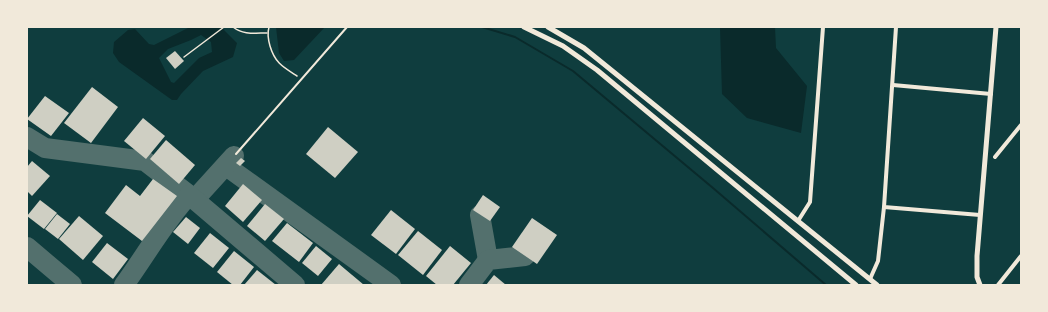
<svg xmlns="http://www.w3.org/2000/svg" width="1048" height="312" viewBox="0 0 1048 312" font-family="'Golos Text',sans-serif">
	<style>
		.water { fill: #0a2a2b; fill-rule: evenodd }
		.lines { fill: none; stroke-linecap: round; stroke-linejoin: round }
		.stream { stroke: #0a2a2b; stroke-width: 2 }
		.taxiway { stroke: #53706d; stroke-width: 20 }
		.building { fill: #cfcfc3 }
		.path { stroke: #f1e9da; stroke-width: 1.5 }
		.service { stroke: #f1e9da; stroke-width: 2 }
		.minor { stroke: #f1e9da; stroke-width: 4 }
		.tertiary { stroke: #f1e9da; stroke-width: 5 }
	</style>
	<rect width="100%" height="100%" fill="#0f3d3e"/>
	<g class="water">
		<path d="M190,27h33l1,3 13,13 -4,14 -30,14 -22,23 -4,6h-5l-53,-38 -6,-9 1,-11 14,-12 7,-1 14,15 5,1zM201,35l10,7 1,10 -13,6 -25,25 -3,-1 -12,-24 9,-9 23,-9z"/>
		<polygon points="276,27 325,27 294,60 284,61 279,53"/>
		<polygon points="720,27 775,27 776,48 807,86 801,133 747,118 722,94"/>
	</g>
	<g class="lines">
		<polyline class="stream" points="482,27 515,37 573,71 713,188 826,285"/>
		<g class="taxiway">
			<polyline points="27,137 45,148 145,161 189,195"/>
			<polyline points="226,166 391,285"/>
			<polyline points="195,199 234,156"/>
			<polyline points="480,215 488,260"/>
			<polyline points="27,247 72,285"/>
			<path d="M124,285c22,-30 40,-63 65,-90l106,90"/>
			<polyline points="469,285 488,260 525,256"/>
		</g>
	</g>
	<g class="building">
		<polygon points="175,51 184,61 175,69 166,58"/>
		<polygon points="92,87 118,107 91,143 64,123"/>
		<polygon points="45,96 69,113 51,136 27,119"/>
		<polygon points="143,118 165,136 146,159 124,141"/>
		<polygon points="328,127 358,152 335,178 306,154"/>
		<polygon points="166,140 195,165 179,184 150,159"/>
		<polygon points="241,158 245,161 240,166 236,163"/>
		<polygon points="32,161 50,176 32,196 27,191 27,167"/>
		<polygon points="153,179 177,196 142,241 105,213 126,185 140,196"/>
		<polygon points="243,184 262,200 243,222 225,206"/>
		<polygon points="483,195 500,207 490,221 473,210"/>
		<polygon points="40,200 57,213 44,229 27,216"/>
		<polygon points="265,204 284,219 265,241 247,226"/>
		<polygon points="391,210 415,229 396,254 371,235"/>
		<polygon points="57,214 70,224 58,239 45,229"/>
		<polygon points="79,216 103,236 83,260 59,239"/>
		<polygon points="186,217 200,228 188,244 173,232"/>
		<polygon points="532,218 557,235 537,264 512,247"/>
		<polygon points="287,223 313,243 299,262 272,241"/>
		<polygon points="418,231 442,250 423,275 398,255"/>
		<polygon points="210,233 229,248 213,268 194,253"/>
		<polygon points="107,243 128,259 113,279 92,262"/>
		<polygon points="316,246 332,259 318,276 302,263"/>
		<polygon points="450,246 471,263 453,285 437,285 426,276"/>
		<polygon points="234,251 254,267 240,285 233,285 217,272"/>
		<polygon points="339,264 364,285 321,285"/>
		<polygon points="257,270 276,285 244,285"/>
		<polygon points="494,275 506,285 486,285"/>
	</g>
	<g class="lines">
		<g class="path">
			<path d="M233,27c10,8 22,6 34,6"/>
			<path d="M269,27c-2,7 -1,12 1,19 5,17 13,21 27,30"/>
			<polyline points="184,57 224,27"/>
		</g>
		<polyline class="service" points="236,154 347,27"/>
		<g class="minor">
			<polyline points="896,27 884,207 980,215"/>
			<polyline points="893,85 991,94"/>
			<polyline points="995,157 1021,125"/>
			<polyline points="798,221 810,202 823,27"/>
			<polyline points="870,279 878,261 884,207"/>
			<polyline points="998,285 1021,256"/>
		</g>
		<g class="tertiary">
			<polyline points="524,27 563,46 597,70 856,285"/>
			<polyline points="548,27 584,48 877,285"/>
			<polyline points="980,285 977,277 977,256 996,27"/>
		</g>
	</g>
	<rect width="1048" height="312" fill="none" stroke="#f1e9da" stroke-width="56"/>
</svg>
